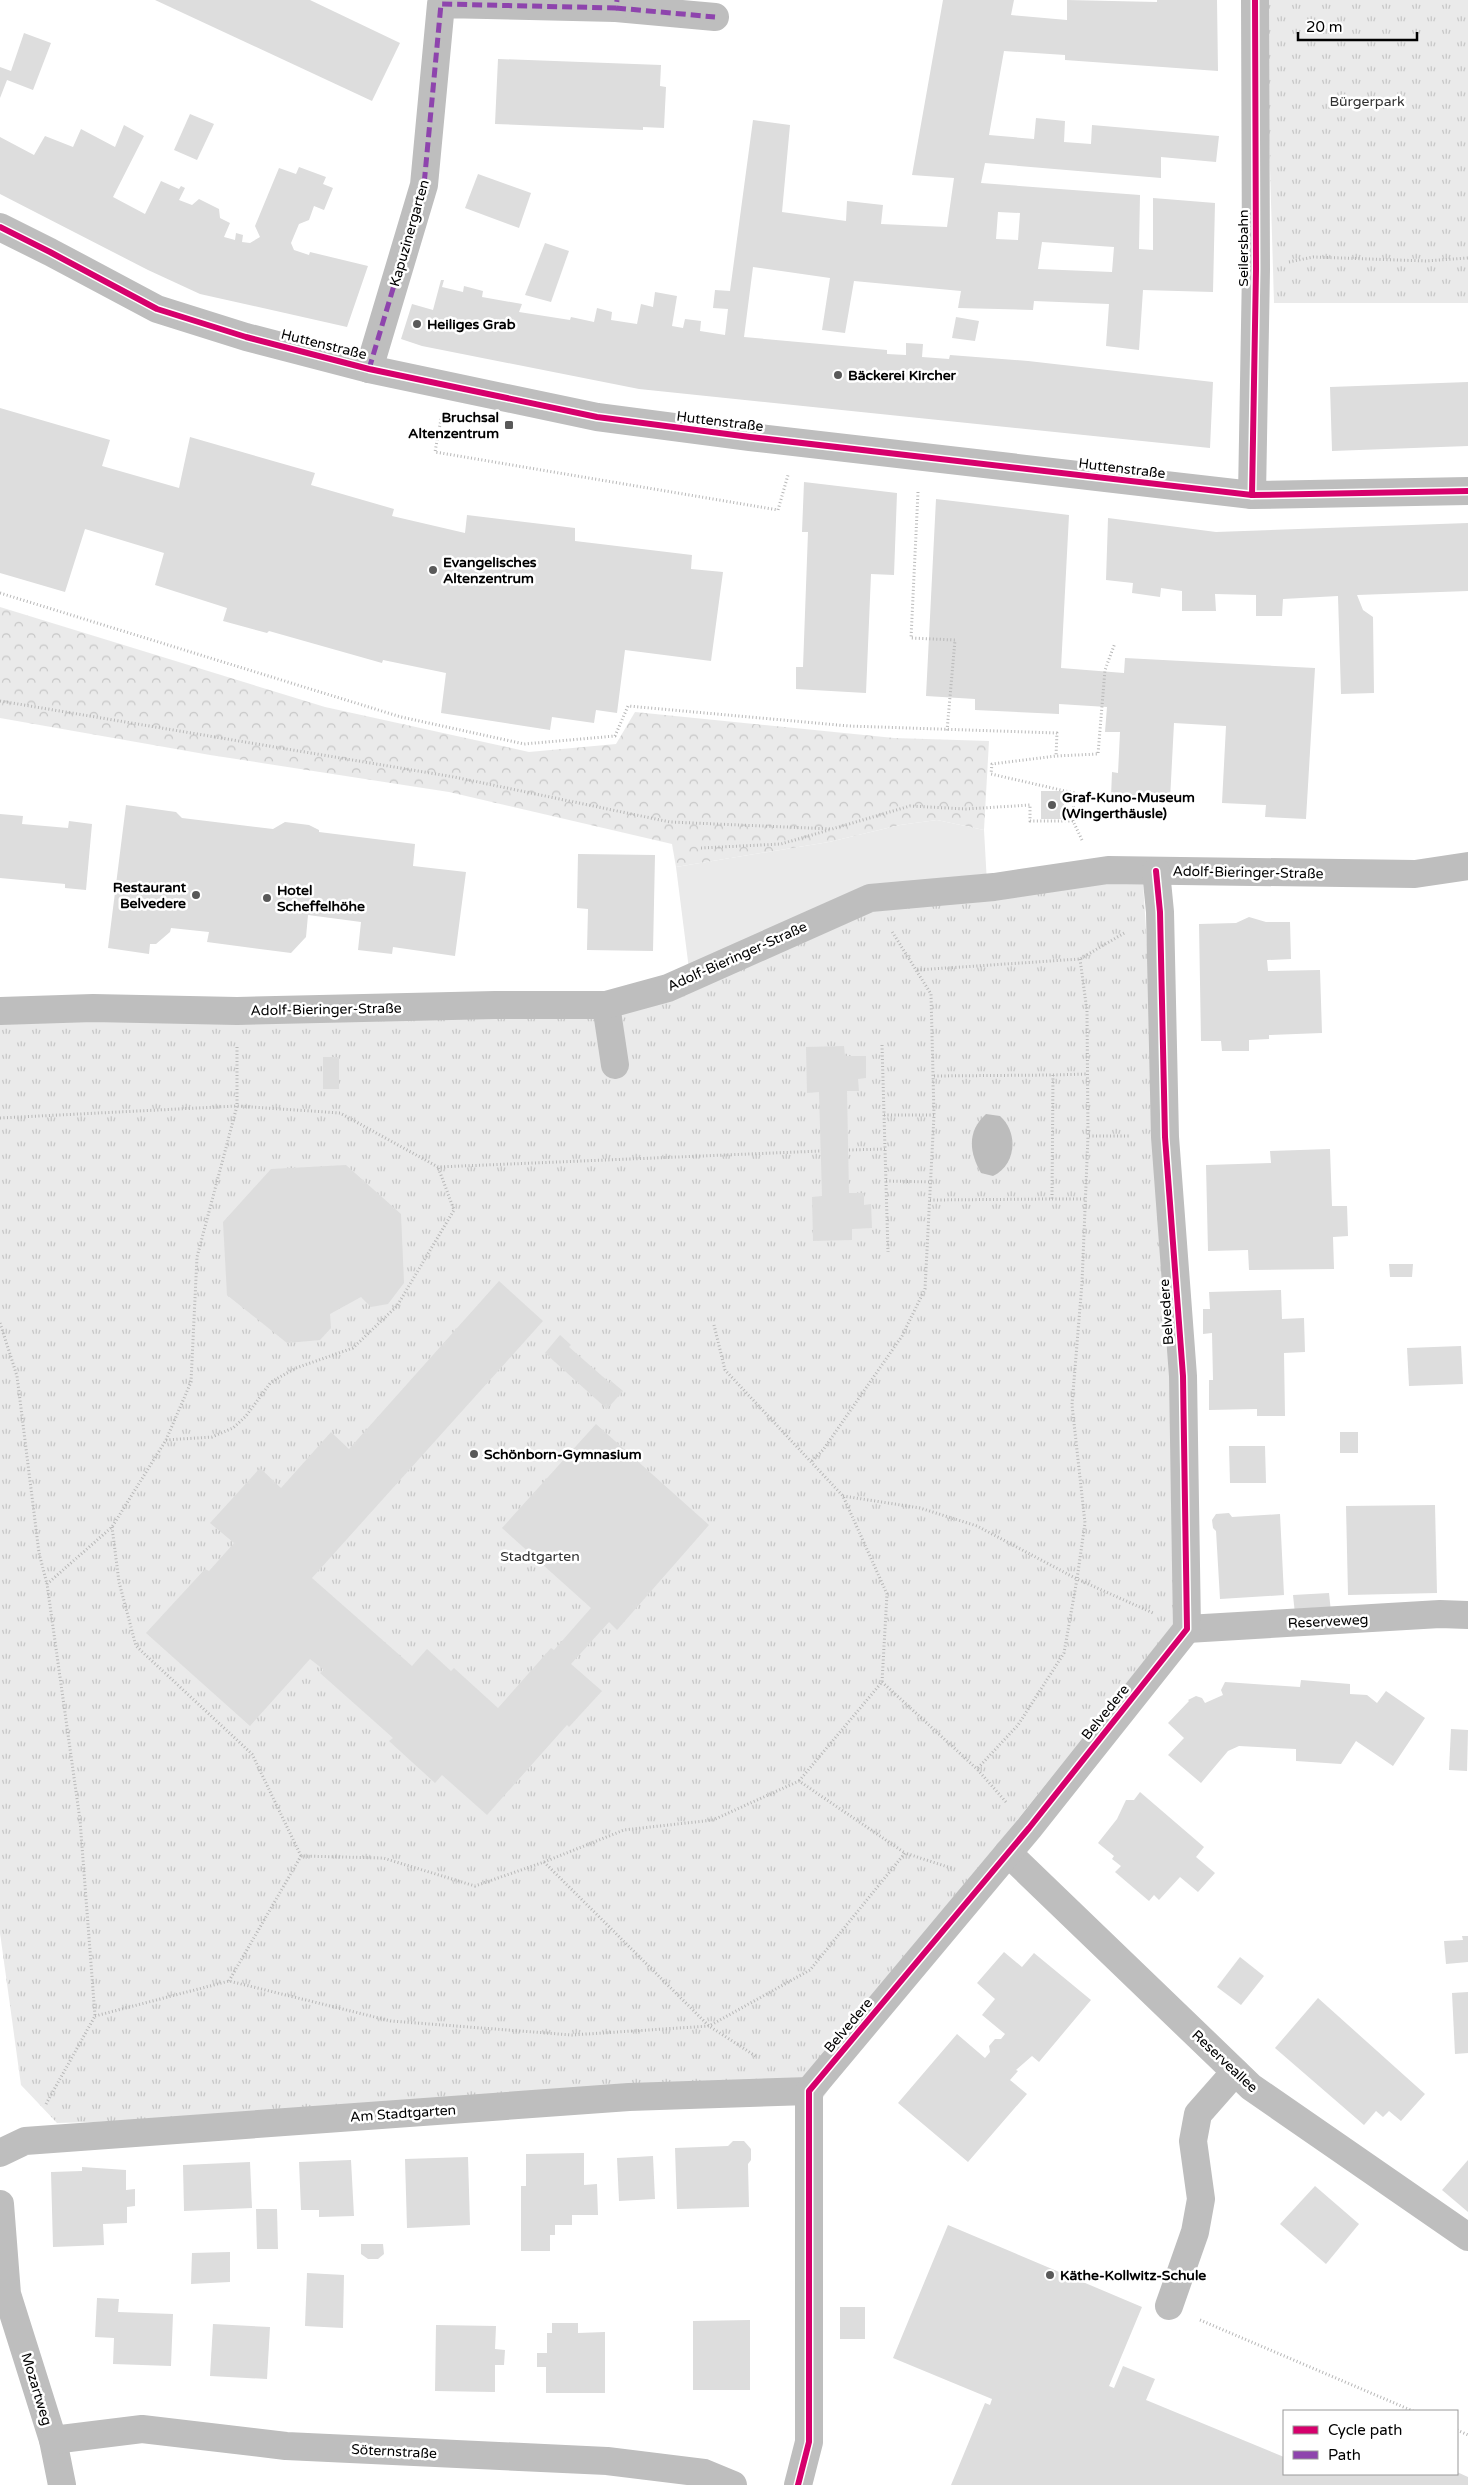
<svg xmlns="http://www.w3.org/2000/svg" width="1468" height="2485" viewBox="0 0 1468 2485" font-family="'Varela Round',sans-serif">
	<style>
		.grass { fill: #eaeaea }
		.forest { fill: url(#forest-crowns) }
		.park { fill: url(#park-tufts) }
		.water { fill: #bcbcbc }
		.building { fill: #ddd; fill-rule: evenodd }
		.lines { fill: none; stroke-linecap: round; stroke-linejoin: round }
		.path { stroke: #b8b8b8; stroke-width: 3; stroke-dasharray: 1 2.5; stroke-linecap: butt }
		.minor { stroke: #bebebe; stroke-width: 28 }
		.quiet { stroke: #8e44ad; stroke-width: 5; stroke-dasharray: 10 5; stroke-linecap: butt }
		.cycleway-casing { stroke: #fff; stroke-width: 9 }
		.cycleway { stroke: #d6006c; stroke-width: 6 }
		.poi-dot { fill: #595959; stroke: #fff; stroke-width: 2 }
		.labels { text-anchor: middle; stroke-width: 5; stroke-linejoin: round; paint-order: stroke }
		.park-label { font-size: 14px; fill: #303030; stroke: #fff }
		.street-label { font-size: 14px; fill: #000; stroke: #fff }
		.poi-label { font-size: 14px; font-weight: bold; fill: #000; stroke: #fff; text-anchor: start }
	</style>
	<defs>
		<pattern id="forest-crowns" width="20" height="18" patternUnits="userSpaceOnUse" patternTransform="scale(1.25)"><rect width="20" height="18" fill="#eaeaea"/><path d="M2 6a3 3 0 1 1 6 0M12 15a3 3 0 1 1 6 0" fill="none" stroke="#c7c7c7"/></pattern>
		<pattern id="park-tufts" width="24" height="20" patternUnits="userSpaceOnUse" patternTransform="scale(1.25)"><rect width="24" height="20" fill="#eaeaea"/><path d="M3 7l-1-3M5 7V3M7 7l1-3M15 17l-1-3M17 17v-4M19 17l1-3" fill="none" stroke="#c7c7c7"/></pattern>
	</defs>
	<rect width="100%" height="100%" fill="#fff"/>
	<polygon class="grass" points="937,820 984,830 987,883 691,985 676,867 829,842 900,825"/>
	<polygon class="forest" points="0,607 325,707 529,752 616,744 635,712 894,738 989,741 984,830 937,820 900,825 829,842 676,867 672,844 449,792 210,755 0,718"/>
	<g class="park">
		<polygon points="1265,0 1468,0 1468,303 1274,303"/>
		<polygon points="987,883 1143,883 1175,1380 1176,1621 983,1863 820,2102 57,2123 21,2085 0,1933 0,1021 623,1014 857,909"/>
	</g>
	<path class="water" d="M986,1114l14,2c19,17 16,49 -7,60l-12,-3c-12,-21 -14,-42 5,-59z"/>
	<g class="building">
		<polygon points="155,0 310,0 400,43 372,101"/>
		<path d="M943,0h71l-3,15 56,5v-20l90,2v-2h60l1,71 -153,-11v-5l-61,-4 -15,84 45,4 2,-21 29,3 -1,21 27,2 1,-19 127,11 -3,26 -55,-5v21l-176,-15 -4,20 159,12 -1,54 14,1v-52l62,5 -2,89 -70,-2 -4,60 -33,-4 3,-42 -75,-3 -1,9 -75,-2 3,-17 -107,-10 -9,52 -23,-3 8,-52 -77,-11 -9,70 143,13v4l19,1v-12l17,1 -1,13 27,2 1,-4 78,6 185,21 -3,66 -571,-59 -217,-43 -21,-7 11,-35 21,6 8,-30h3l-2,7 21,5 1,-6 19,5 -1,6 40,7 -3,8 51,8 1,-3 23,5 3,-14 15,4 -1,8 26,4 4,-20 12,3 2,-15 22,4 -5,30 11,2 2,-9 16,2 -1,10 25,4 3,-26 -15,-1 2,-18 15,1 23,-171 37,5 -8,87 64,9 1,-20 36,4 -2,19 66,3 7,-49 -42,-3zM998,212l22,1 -2,27 -22,-1zM1042,242l72,5 -2,25 -74,-3z"/>
		<polygon points="24,33 51,43 33,90 7,80 0,98 0,67 11,71"/>
		<polygon points="498,59 661,65 660,86 666,87 664,128 643,127 643,130 495,124"/>
		<polygon points="190,114 214,124 197,160 174,150"/>
		<polygon points="124,125 144,136 113,197 145,214 161,181 179,189 181,186 185,188 179,200 192,205 199,199 219,209 220,218 230,223 224,237 235,240 236,233 243,235 242,242 250,243 260,237 255,226 279,168 296,174 299,167 326,177 323,184 333,188 324,210 314,206 309,220 299,224 291,243 294,250 309,255 310,252 368,266 347,327 200,294 148,270 0,194 0,137 34,155 45,136 73,147 81,129 115,147"/>
		<polygon points="478,174 531,193 519,228 465,208"/>
		<polygon points="545,243 569,251 551,302 525,295"/>
		<polygon points="956,317 979,321 975,341 952,338"/>
		<polygon points="1468,382 1468,446 1332,451 1330,387"/>
		<polygon points="0,408 110,440 102,466 179,488 190,437 315,473 311,485 394,509 392,516 465,533 467,515 575,528 575,541 692,555 691,569 723,572 711,661 625,650 617,713 596,710 594,723 552,717 550,730 441,713 446,673 383,660 382,663 269,631 267,633 223,621 227,608 155,585 164,553 85,529 65,592 0,573"/>
		<polygon points="804,482 897,493 894,575 871,574 866,693 796,689 796,667 803,667 808,532 802,532"/>
		<polygon points="936,499 1069,515 1061,668 1124,673 1125,658 1315,668 1306,819 1265,817 1266,805 1222,803 1226,726 1174,723 1170,800 1111,797 1112,772 1118,773 1120,732 1105,732 1107,707 1059,704 1059,714 975,710 975,699 926,696"/>
		<polygon points="1108,518 1216,532 1468,523 1468,591 1357,595 1363,610 1373,617 1374,693 1341,694 1338,596 1283,599 1282,616 1256,616 1256,595 1215,594 1216,611 1182,611 1182,591 1161,588 1160,597 1132,593 1133,583 1106,580"/>
		<rect x="1041" y="791" width="23" height="28"/>
		<polygon points="126,805 176,812 182,818 273,829 285,822 309,825 319,830 319,832 415,844 413,866 466,872 455,956 393,947 392,954 358,950 361,922 308,915 306,937 291,953 207,942 209,932 171,928 170,932 156,944 150,944 149,954 108,948"/>
		<polygon points="0,814 23,816 22,824 68,828 69,821 92,824 86,890 65,888 65,884 0,878"/>
		<polygon points="578,854 655,855 653,951 587,950 588,909 577,908"/>
		<polygon points="1249,917 1266,922 1290,922 1291,959 1267,960 1268,971 1320,970 1322,1033 1269,1035 1269,1039 1249,1040 1249,1051 1222,1051 1221,1041 1201,1041 1199,924 1236,923"/>
		<polygon points="844,1046 845,1056 866,1056 866,1078 858,1079 859,1091 847,1091 849,1193 864,1193 864,1205 871,1204 872,1228 852,1229 852,1240 813,1241 812,1197 822,1196 819,1092 807,1093 806,1047"/>
		<rect x="323" y="1057" width="16" height="32"/>
		<polygon points="1330,1149 1332,1206 1347,1206 1348,1236 1333,1237 1334,1269 1249,1270 1248,1250 1208,1251 1206,1165 1271,1163 1270,1151"/>
		<polygon points="346,1165 401,1214 404,1283 388,1304 371,1307 361,1297 330,1314 331,1328 320,1340 287,1343 227,1295 223,1222 271,1169"/>
		<polygon points="1389,1264 1413,1264 1412,1277 1390,1277"/>
		<polygon points="499,1281 543,1321 312,1578 412,1666 427,1649 451,1671 454,1668 498,1708 551,1648 554,1650 591,1608 502,1528 596,1424 709,1525 617,1630 609,1622 571,1664 602,1691 569,1727 567,1725 487,1815 442,1775 435,1783 389,1741 393,1738 320,1673 324,1670 310,1659 250,1726 146,1633 205,1569 209,1571 234,1543 210,1523 260,1468 281,1488 331,1432 349,1449"/>
		<polygon points="1281,1290 1282,1319 1304,1318 1305,1352 1284,1353 1285,1416 1257,1416 1257,1409 1209,1410 1209,1380 1213,1380 1212,1333 1203,1334 1203,1309 1210,1309 1209,1292"/>
		<polygon points="560,1335 571,1345 569,1347 610,1383 611,1381 623,1391 607,1409 545,1353"/>
		<polygon points="1461,1346 1463,1384 1409,1386 1407,1348"/>
		<rect x="1340" y="1432" width="18" height="21"/>
		<polygon points="1229,1446 1265,1446 1266,1483 1230,1483"/>
		<polygon points="1435,1505 1437,1593 1348,1595 1346,1506"/>
		<polygon points="1229,1513 1232,1517 1280,1514 1284,1595 1220,1599 1216,1531 1213,1528 1212,1520 1216,1514"/>
		<polygon points="1329,1593 1331,1612 1295,1614 1293,1595"/>
		<polygon points="1301,1680 1350,1684 1350,1694 1367,1695 1377,1703 1386,1691 1425,1718 1393,1766 1356,1741 1341,1764 1296,1761 1296,1749 1239,1746 1228,1751 1201,1783 1168,1755 1184,1738 1168,1723 1189,1701 1188,1700 1196,1696 1202,1698 1205,1703 1223,1695 1221,1690 1225,1682 1300,1687"/>
		<polygon points="1451,1729 1468,1730 1467,1771 1449,1770"/>
		<polygon points="1140,1792 1204,1847 1196,1857 1215,1873 1198,1892 1180,1877 1159,1900 1154,1895 1149,1901 1115,1872 1121,1866 1112,1859 1114,1856 1098,1843 1117,1819 1126,1800 1134,1800"/>
		<polygon points="1462,1936 1468,1936 1468,1962 1446,1964 1444,1941 1463,1940"/>
		<polygon points="1004,1952 1022,1967 1034,1953 1091,2000 1039,2062 1032,2056 1016,2070 1018,2071 1010,2080 1027,2094 968,2162 898,2103 957,2034 985,2058 990,2052 989,2046 995,2039 1001,2039 1005,2034 982,2015 995,1999 977,1983"/>
		<polygon points="1240,1957 1264,1976 1241,2005 1217,1987"/>
		<polygon points="1468,1992 1468,2053 1455,2054 1452,1993"/>
		<polygon points="1318,1998 1425,2094 1401,2121 1389,2111 1383,2117 1376,2111 1364,2125 1275,2048"/>
		<polygon points="733,2141 744,2141 751,2149 751,2160 748,2164 749,2207 677,2209 675,2148 728,2146"/>
		<polygon points="584,2153 584,2185 597,2184 598,2215 572,2215 572,2225 555,2225 555,2235 550,2235 550,2251 521,2251 521,2186 526,2186 526,2154"/>
		<polygon points="653,2156 655,2199 619,2201 617,2158"/>
		<polygon points="468,2157 470,2225 407,2228 405,2159"/>
		<polygon points="351,2160 354,2216 319,2217 319,2210 301,2210 299,2162"/>
		<polygon points="1468,2160 1468,2212 1442,2190"/>
		<polygon points="250,2162 252,2208 184,2211 183,2165"/>
		<polygon points="82,2167 126,2170 126,2190 135,2189 135,2206 127,2207 127,2223 103,2224 104,2245 53,2247 51,2172 82,2171"/>
		<polygon points="1315,2186 1359,2224 1326,2264 1280,2224"/>
		<polygon points="256,2209 277,2209 278,2249 257,2249"/>
		<polygon points="948,2225 1142,2307 1109,2386 1114,2388 1123,2366 1155,2379 1146,2400 1284,2457 1284,2474 1457,2474 1457,2472 1468,2477 1468,2485 951,2485 985,2403 990,2405 992,2399 893,2358"/>
		<polygon points="361,2244 383,2244 384,2254 378,2259 368,2259 361,2254"/>
		<polygon points="230,2252 230,2282 191,2284 192,2253"/>
		<polygon points="307,2273 344,2275 343,2328 305,2326"/>
		<polygon points="97,2298 119,2299 118,2312 173,2314 171,2366 113,2364 114,2338 95,2337"/>
		<rect x="840" y="2307" width="25" height="32"/>
		<polygon points="750,2320 750,2390 693,2390 693,2321"/>
		<polygon points="552,2323 578,2323 578,2333 605,2332 605,2393 546,2393 546,2367 537,2367 537,2353 547,2353 547,2333 552,2333"/>
		<polygon points="213,2324 270,2327 267,2379 210,2376"/>
		<polygon points="436,2325 496,2326 495,2349 505,2350 504,2365 495,2365 495,2392 435,2391"/>
	</g>
	<g class="lines">
		<g class="path">
			<polyline points="1289,262 1313,257 1426,261 1468,258"/>
			<polyline points="441,419 435,452 778,510 788,475"/>
			<polyline points="918,492 911,638 955,640 947,731"/>
			<polyline points="0,593 401,717 524,744 615,736 628,706 849,726 1057,733 1056,756"/>
			<polyline points="0,701 454,777 670,822 832,829 910,806 966,809 1030,805 1030,821 1073,821"/>
			<polyline points="1082,840 1073,821 1074,793 991,774 992,764 1056,756 1098,754 1105,670 1115,643"/>
			<polyline points="701,848 781,844 829,830"/>
			<polyline points="1080,959 1087,1011 1088,1136 1130,1136"/>
			<polyline points="917,970 1080,959 1126,932"/>
			<polyline points="882,1045 888,1252"/>
			<polyline points="1053,1075 1087,1074"/>
			<polyline points="884,1115 934,1115"/>
			<polyline points="0,1118 237,1106 340,1113 438,1167 821,1151"/>
			<polyline points="849,1150 885,1149"/>
			<polyline points="886,1181 932,1182"/>
			<polyline points="1052,1199 1085,1199"/>
			<polyline points="930,1200 1052,1199 1053,1075 934,1076"/>
			<polyline points="0,1323 17,1376 39,1553 47,1584"/>
			<polyline points="714,1325 725,1370 843,1496 887,1594 882,1682 799,1781"/>
			<polyline points="166,1440 212,1437 233,1428 246,1416 271,1382 296,1368 353,1348 397,1306 454,1210 438,1167"/>
			<polyline points="812,1461 823,1450 902,1336 925,1289 934,1115 931,994 891,930"/>
			<polyline points="843,1496 920,1508 977,1526 1077,1579 1085,1523 1072,1405 1082,1283 1088,1136"/>
			<polyline points="112,1527 119,1582 136,1646 252,1754 301,1856"/>
			<polyline points="882,1682 977,1769"/>
			<polyline points="1006,1802 977,1769 1018,1725 1064,1653 1077,1579 1153,1613"/>
			<polyline points="544,1862 709,2026 757,2057"/>
			<polyline points="229,1981 301,1856 383,1858 475,1886 544,1862 624,1830 713,1820 799,1781 905,1853"/>
			<polyline points="95,2016 229,1981 391,2021 572,2035 709,2026 810,1970 905,1853 951,1868"/>
			<polyline points="46,2104 95,2016 80,1820 47,1584 112,1527 166,1440 191,1382 197,1257 237,1106 237,1046"/>
			<polyline points="1200,2320 1413,2411"/>
			<polyline points="1457,2430 1468,2435"/>
		</g>
		<g class="minor">
			<polyline points="616,8 715,17"/>
			<polyline points="0,227 50,252 157,309 246,337 369,369 597,417 750,437 1252,495 1468,491"/>
			<polyline points="369,369 424,185 441,4 616,8 617,0"/>
			<polyline points="1252,495 1256,269 1255,0"/>
			<polyline points="606,1005 615,1065"/>
			<polyline points="0,1011 93,1008 237,1011 495,1005 606,1005 668,988 870,898 994,887 1108,870 1415,874 1468,866"/>
			<polyline points="1187,1629 1440,1614 1468,1615"/>
			<polyline points="1008,1853 1251,2087 1468,2237"/>
			<polyline points="0,2153 25,2141 629,2097 809,2091"/>
			<polyline points="0,2204 7,2294 53,2440 62,2485"/>
			<polyline points="1169,2306 1195,2232 1201,2199 1193,2141 1198,2114 1235,2072"/>
			<polyline points="53,2440 142,2429 286,2446 607,2461 704,2473 733,2485"/>
			<polyline points="798,2485 809,2442 809,2091 1029,1828 1187,1629 1183,1376 1165,1137 1160,912 1156,871"/>
		</g>
		<g class="quiet">
			<polyline points="616,8 715,17"/>
			<polyline points="369,369 424,185 441,4 616,8 617,0"/>
		</g>
		<g class="cycleway-casing">
			<g id="cycleway">
				<polyline points="0,227 50,252 157,309 246,337 369,369 597,417 750,437 1252,495 1468,491"/>
				<polyline points="1252,495 1256,269 1255,0"/>
				<polyline points="798,2485 809,2442 809,2091 1029,1828 1187,1629 1183,1376 1165,1137 1160,912 1156,871"/>
			</g>
		</g>
		<use href="#cycleway" class="cycleway"/>
	</g>
	<g class="poi-dot">
		<circle cx="417" cy="324" r="5"/>
		<circle cx="838" cy="375" r="5"/>
		<rect x="504" y="420" width="10" height="10" rx="2.5"/>
		<circle cx="433" cy="570" r="5"/>
		<circle cx="1052" cy="805" r="5"/>
		<circle cx="196" cy="895" r="5"/>
		<circle cx="267" cy="898" r="5"/>
		<circle cx="474" cy="1454" r="5"/>
		<circle cx="1050" cy="2275" r="5"/>
	</g>
	<g class="labels">
		<g class="park-label">
			<text x="1367" y="106">Bürgerpark</text>
			<text x="540" y="1561">Stadtgarten</text>
		</g>
		<g class="street-label">
			<text transform="translate(409 233) rotate(-74)" y="5">Kapuzinergarten</text>
			<text transform="translate(1243 248) rotate(-90)" y="5">Seilersbahn</text>
			<text transform="translate(324 344) rotate(14)" y="5">Huttenstraße</text>
			<text transform="translate(720 421) rotate(7)" y="5">Huttenstraße</text>
			<text transform="translate(1122 468) rotate(7)" y="5">Huttenstraße</text>
			<text transform="translate(1248 872) rotate(1)" y="5">Adolf-Bieringer-Straße</text>
			<text transform="translate(737 956) rotate(-24)" y="5">Adolf-Bieringer-Straße</text>
			<text transform="translate(326 1009) rotate(-1)" y="5">Adolf-Bieringer-Straße</text>
			<text transform="translate(1166 1312) rotate(-94)" y="5">Belvedere</text>
			<text transform="translate(1328 1621) rotate(-3)" y="5">Reserveweg</text>
			<text transform="translate(1105 1712) rotate(-51)" y="5">Belvedere</text>
			<text transform="translate(848 2025) rotate(-50)" y="5">Belvedere</text>
			<text transform="translate(1225 2061) rotate(43)" y="5">Reserveallee</text>
			<text transform="translate(403 2113) rotate(-4)" y="5">Am Stadtgarten</text>
			<text transform="translate(37 2389) rotate(73)" y="5">Mozartweg</text>
			<text transform="translate(394 2451) rotate(3)" y="5">Söternstraße</text>
		</g>
		<g class="poi-label">
			<text x="427" y="329">Heiliges Grab</text>
			<text x="848" y="380">Bäckerei Kircher</text>
			<text x="499" y="422" text-anchor="end">Bruchsal<tspan x="499" dy="16">Altenzentrum</tspan></text>
			<text x="443" y="567">Evangelisches<tspan x="443" dy="16">Altenzentrum</tspan></text>
			<text x="1062" y="802">Graf-Kuno-Museum<tspan x="1062" dy="16">(Wingerthäusle)</tspan></text>
			<text x="186" y="892" text-anchor="end">Restaurant<tspan x="186" dy="16">Belvedere</tspan></text>
			<text x="277" y="895">Hotel<tspan x="277" dy="16">Scheffelhöhe</tspan></text>
			<text x="484" y="1459">Schönborn-Gymnasium</text>
			<text x="1060" y="2280">Käthe-Kollwitz-Schule</text>
		</g>
	</g>
	<rect x="1283" y="2410" width="175" height="65" fill="#ffffff" stroke="#999999"/>
	<rect x="1293" y="2426" width="25" height="8" fill="#d6006c" stroke="#999999"/>
	<text x="1328" y="2435" font-size="15" fill="#000000">Cycle path</text>
	<rect x="1293" y="2451" width="25" height="8" fill="#8e44ad" stroke="#999999"/>
	<text x="1328" y="2460" font-size="15" fill="#000000">Path</text>
	<path d="M1298 32v8h119v-8" fill="none" stroke="#000000" stroke-width="2.5"/>
	<text x="1306" y="32" font-size="15" fill="#000000" stroke="#ffffff" stroke-width="4" paint-order="stroke">20 m</text>
</svg>
